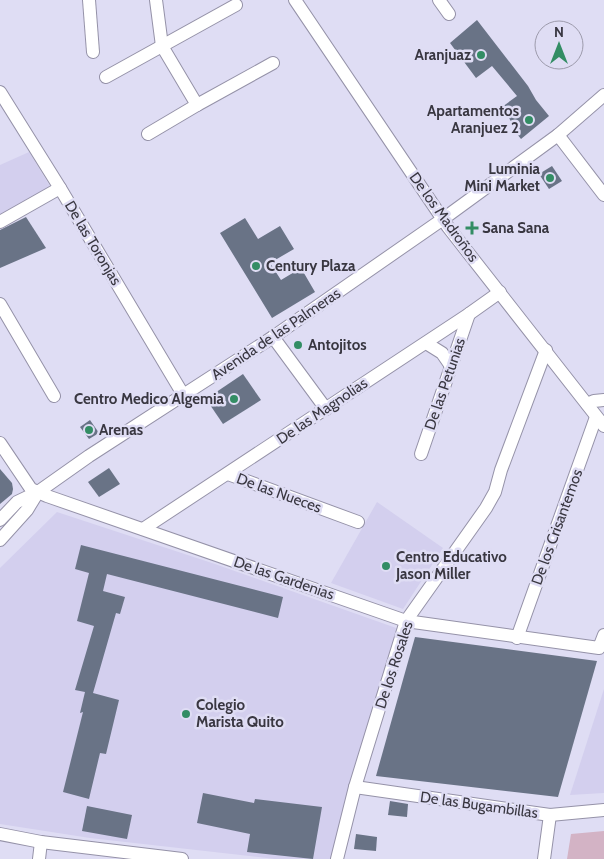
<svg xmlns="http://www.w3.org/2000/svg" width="604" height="859" viewBox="0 0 604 859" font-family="Cabin,sans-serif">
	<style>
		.built { fill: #d3cfee }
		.green { fill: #d3b3c5 }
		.building { fill: #697386 }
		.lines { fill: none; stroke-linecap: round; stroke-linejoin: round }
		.minor-casing { stroke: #9592a8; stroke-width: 14 }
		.minor { stroke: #fff; stroke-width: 12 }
		.poi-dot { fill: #338d64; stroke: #dfddf4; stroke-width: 2 }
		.labels { text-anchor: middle; stroke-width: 5; stroke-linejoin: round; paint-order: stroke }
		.poi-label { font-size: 15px; font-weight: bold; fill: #393741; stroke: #dfddf4; text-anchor: start }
		.street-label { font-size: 15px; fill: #393741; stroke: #dfddf4 }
	</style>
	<rect width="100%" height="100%" fill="#dfddf4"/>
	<g class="built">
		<polygon points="29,152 51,188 0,216 0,165"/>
		<polygon points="377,502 443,548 403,609 331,583"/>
		<polygon points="57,512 215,564 399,629 345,799 332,859 275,859 90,838 0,824 0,568"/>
		<polygon points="604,689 604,793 570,795"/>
	</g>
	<polygon class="green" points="604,831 604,859 567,859 571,834"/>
	<g class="building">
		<polygon points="477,20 528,86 536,100 549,116 521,139 510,125 512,123 502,107 517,96 492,66 476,78 450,43"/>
		<polygon points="552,166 562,181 549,189 539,174"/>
		<polygon points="26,217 46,248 0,268 0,230"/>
		<polygon points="245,218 258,239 280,226 294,249 270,263 281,280 301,268 315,292 272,318 220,233"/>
		<polygon points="243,374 261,400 223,424 206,399"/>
		<polygon points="90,420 99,433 89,439 80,427"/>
		<polygon points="109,468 120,484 99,497 88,482"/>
		<polygon points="0,469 12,483 13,489 12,494 0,504"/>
		<polygon points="81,545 283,597 278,618 107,574 103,591 125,597 120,614 116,613 93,693 119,700 106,754 100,753 89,799 63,792 83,712 80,713 85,692 75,690 94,626 77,621 89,573 75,569"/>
		<polygon points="415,637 597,661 558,797 376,776"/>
		<polygon points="203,793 254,803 255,799 322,807 313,859 247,852 250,834 197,823"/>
		<polygon points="390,801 408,804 407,817 388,815"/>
		<polygon points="87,806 132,815 127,839 82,831"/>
		<polygon points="356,834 377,837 376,851 354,849"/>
	</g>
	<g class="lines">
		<g class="minor-casing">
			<g id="minor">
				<polyline points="89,0 93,52"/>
				<polyline points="156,0 162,46 197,105"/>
				<polyline points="295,0 448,227 604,426"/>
				<polyline points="439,0 449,14"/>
				<polyline points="106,77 236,5"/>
				<polyline points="0,92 60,188 184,396"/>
				<polyline points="148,134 197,105 273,63"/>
				<polyline points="558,135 604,195"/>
				<polyline points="0,222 60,188"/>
				<polyline points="0,304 54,396"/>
				<polyline points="273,337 326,409"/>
				<polyline points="426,343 442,353 451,366"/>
				<polyline points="587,404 594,401 604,400"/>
				<polyline points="0,443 31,489 47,496 406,621 599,648 604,635"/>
				<polyline points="421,454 469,314"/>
				<polyline points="228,474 358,522"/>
				<polyline points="0,520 17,502 38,492 89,456 273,337 443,219 558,135 604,95"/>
				<polyline points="143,529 469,314 500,292"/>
				<polyline points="0,540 27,510 38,492"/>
				<polyline points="517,638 596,417"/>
				<polyline points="355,787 550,815 604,810"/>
				<polyline points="0,834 41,842 182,859"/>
				<polyline points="39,859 41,842"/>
				<polyline points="337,859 355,787 406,621 486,508 495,492 501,470 546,350"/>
				<polyline points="544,859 550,815"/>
			</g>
		</g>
		<use href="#minor" class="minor"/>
	</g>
	<g class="poi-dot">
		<circle cx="481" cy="55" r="5"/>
		<circle cx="529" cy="120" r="5"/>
		<circle cx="550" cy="178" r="5"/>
		<path d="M469.5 220.5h5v5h5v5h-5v5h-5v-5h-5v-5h5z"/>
		<circle cx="256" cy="266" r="5"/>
		<circle cx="298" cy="345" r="5"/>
		<circle cx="234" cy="399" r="5"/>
		<circle cx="89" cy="430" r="5"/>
		<circle cx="386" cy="566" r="5"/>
		<circle cx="186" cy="714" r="5"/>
	</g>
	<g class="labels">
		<g class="poi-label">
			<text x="471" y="60" text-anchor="end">Aranjuaz</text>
			<text x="519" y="116" text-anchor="end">Apartamentos<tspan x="519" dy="17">Aranjuez 2</tspan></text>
			<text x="540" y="174" text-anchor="end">Luminia<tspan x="540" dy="17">Mini Market</tspan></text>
			<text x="482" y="233">Sana Sana</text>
			<text x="266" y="271">Century Plaza</text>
			<text x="308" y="350">Antojitos</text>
			<text x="224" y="404" text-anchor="end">Centro Medico Algemia</text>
			<text x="99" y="435">Arenas</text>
			<text x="396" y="562">Centro Educativo<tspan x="396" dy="17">Jason Miller</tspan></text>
			<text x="196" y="710">Colegio<tspan x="196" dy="17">Marista Quito</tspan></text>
		</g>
		<g class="street-label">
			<text transform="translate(444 217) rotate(54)" y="5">De los Madroños</text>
			<text transform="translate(93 243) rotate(59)" y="5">De las Toronjas</text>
			<text transform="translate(276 334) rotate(-34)" y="5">Avenida de las Palmeras</text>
			<text transform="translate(445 384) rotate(-71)" y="5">De las Petunias</text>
			<text transform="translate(322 411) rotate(-34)" y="5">De las Magnolias</text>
			<text transform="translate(279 493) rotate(20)" y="5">De las Nueces</text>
			<text transform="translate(557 527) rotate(-70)" y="5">De los Crisantemos</text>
			<text transform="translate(284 578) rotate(19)" y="5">De las Gardenias</text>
			<text transform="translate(394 665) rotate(-72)" y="5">De los Rosales</text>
			<text transform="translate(479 805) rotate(8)" y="5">De las Bugambillas</text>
		</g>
	</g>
	<g transform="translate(559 45)"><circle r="24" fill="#dfddf4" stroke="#9d9bac"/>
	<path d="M0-4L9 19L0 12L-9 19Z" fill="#338d64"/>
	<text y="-8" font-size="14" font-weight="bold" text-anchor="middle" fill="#393741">N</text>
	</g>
</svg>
